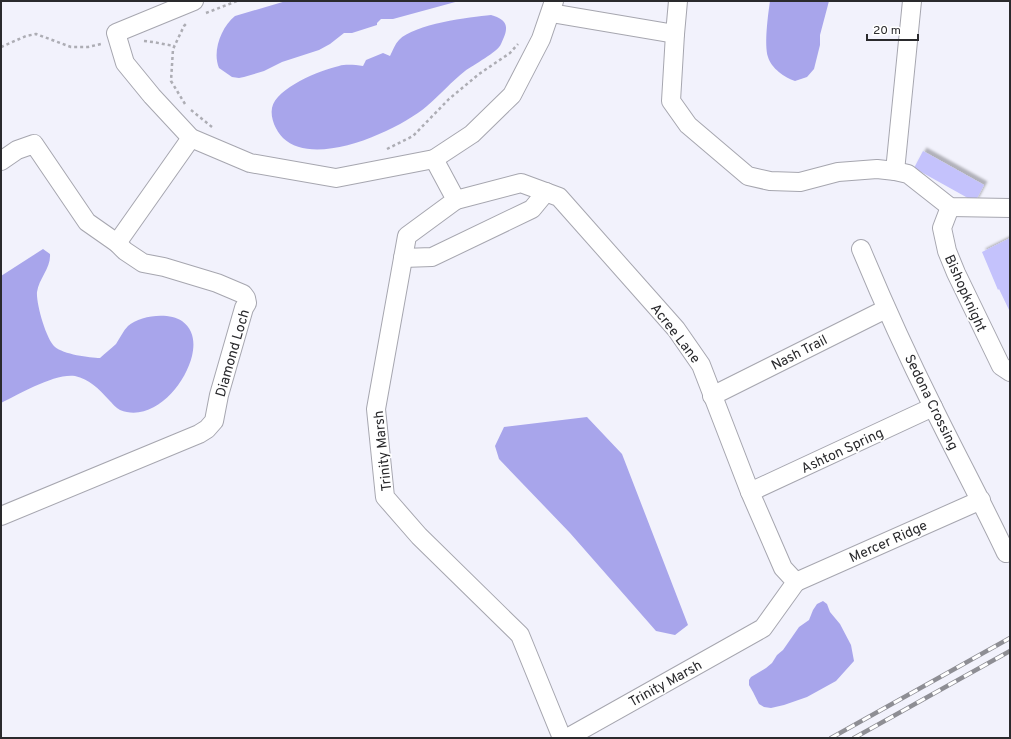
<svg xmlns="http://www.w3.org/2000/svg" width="1011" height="739" viewBox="0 0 1011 739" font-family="Overpass,sans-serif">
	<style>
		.water { fill: #a8a5eb }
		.building { fill: #c4c2fc; filter: url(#shadow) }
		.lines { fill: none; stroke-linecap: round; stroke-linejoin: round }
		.minor-casing { stroke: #a6a6af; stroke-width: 20 }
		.path { stroke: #adadb4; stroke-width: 2.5; stroke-dasharray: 3 3; stroke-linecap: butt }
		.minor { stroke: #fff; stroke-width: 18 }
		.rail-casing { stroke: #8e8e94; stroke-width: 4.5 }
		.rail { stroke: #fff; stroke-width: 3; stroke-dasharray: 9; stroke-linecap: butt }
		.labels { text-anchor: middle; stroke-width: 3.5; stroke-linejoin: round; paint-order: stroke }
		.street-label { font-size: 14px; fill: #2a2a2d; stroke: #fff }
	</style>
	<defs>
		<filter id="shadow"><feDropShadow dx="3.5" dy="-3.5" stdDeviation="1" flood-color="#0004"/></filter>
	</defs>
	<rect width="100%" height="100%" fill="#f2f2fc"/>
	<g class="water">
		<path d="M286,1h173l-66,18h-12l-4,4v2l-25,8h-8l-14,11 -11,6 -37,12 -18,9 -20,6 -5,1 -7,-1 -13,-9c-7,-16 2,-41 16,-52z"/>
		<path d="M770,1h59l-9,34v10l-6,24 -7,8 -12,4c-10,-3 -24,-13 -27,-24 -4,-13 0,-42 2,-56z"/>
		<path d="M491,15c18,5 18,13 10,29 -3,8 -28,21 -36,27 -13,10 -25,24 -38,35 -28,24 -112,63 -144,32 -7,-7 -13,-20 -11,-30 4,-20 48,-38 67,-42 7,-2 16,-1 24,0l3,-6 17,-7 7,3c3,-6 5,-12 9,-16 15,-16 71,-23 92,-25z"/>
		<path d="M43,249l7,5c1,14 -11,24 -13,38 -1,11 9,47 18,55 8,7 35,11 45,11 5,-5 11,-9 16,-14 4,-6 7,-13 12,-18 12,-11 41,-14 54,-5 12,9 13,22 10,35 -7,29 -39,67 -72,54 -4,-2 -8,-7 -11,-10 -10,-11 -20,-21 -34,-24 -20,-3 -56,18 -74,27v-127z"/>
		<polygon points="587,417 622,454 688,625 675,635 656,631 570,533 499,459 495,446 504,427"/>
		<polygon points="823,601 827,604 830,612 840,624 851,645 854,661 836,681 807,697 784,705 771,708 764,707 759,704 753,692 749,685 749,680 751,677 766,668 772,663 777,655 783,650 799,627 809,620 813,610 817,604"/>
	</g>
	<g class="building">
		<polygon points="923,151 984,185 975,202 914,168"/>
		<polygon points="1010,238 1010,312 999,289 998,290 982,252"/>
	</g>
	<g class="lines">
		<g class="minor-casing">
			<g id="minor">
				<polyline points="194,1 116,33 125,63 152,96 191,138 250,163 336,178 434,159 472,134 512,95 541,39 554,1"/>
				<polyline points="678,1 675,34 671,101 688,125 748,176 770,181 800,182 838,172 877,169 895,171 908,174 950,207 1010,208"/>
				<polyline points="551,13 675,34"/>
				<polyline points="434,159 456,200 407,236 376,409 385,497 419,536 520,635 562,738"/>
				<polyline points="1,161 17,150 34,144 87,222 117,243 125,251 143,263 164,267 217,283 243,294 246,298 247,303 244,308 219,395 214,421 207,429 199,434 1,516"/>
				<polyline points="895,171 912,1"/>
				<polyline points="456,200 521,183 559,197 676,329 701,365 750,492 783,568 796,582 763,628 567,738"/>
				<polyline points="950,207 942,228 947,251 956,273 1001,366 1010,372"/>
				<polyline points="117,243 191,138"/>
				<path d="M861,249c22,53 46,106 72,158 24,49 50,97 73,146"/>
				<polyline points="403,258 432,257 532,209 546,192"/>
				<polyline points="712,396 886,309"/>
				<polyline points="750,492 933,407"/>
				<polyline points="796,582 981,500"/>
			</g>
		</g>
		<g class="path">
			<polyline points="206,13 237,1"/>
			<polyline points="144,41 153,42 174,46"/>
			<polyline points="1,47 26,36 36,34 71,47 88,47 101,44"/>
			<polyline points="185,104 171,81 173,49 184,26 186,24"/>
			<polyline points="191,110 212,127"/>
			<polyline points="387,149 413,136 449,99 479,74 510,53 518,44"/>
		</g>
		<use href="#minor" class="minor"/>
		<g class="rail-casing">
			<g id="rail">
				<polyline points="831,738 1010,638"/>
				<polyline points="854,738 1010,651"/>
			</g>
		</g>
		<use href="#rail" class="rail"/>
	</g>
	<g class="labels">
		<g class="street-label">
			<text transform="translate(966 293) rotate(66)" y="5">Bishopknight</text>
			<text transform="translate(676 333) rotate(52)" y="5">Acree Lane</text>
			<text transform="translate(799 352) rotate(-27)" y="5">Nash Trail</text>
			<text transform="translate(232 353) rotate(-74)" y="5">Diamond Loch</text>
			<text transform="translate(932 402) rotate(64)" y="5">Sedona Crossing</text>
			<text transform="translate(842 450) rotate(-25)" y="5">Ashton Spring</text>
			<text transform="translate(382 451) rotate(-96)" y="5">Trinity Marsh</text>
			<text transform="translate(888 541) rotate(-24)" y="5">Mercer Ridge</text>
			<text transform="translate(665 683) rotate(-29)" y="5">Trinity Marsh</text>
		</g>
	</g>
	<rect width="1011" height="739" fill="none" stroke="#2a2a2d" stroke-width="4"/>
	<path d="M867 34v6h51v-6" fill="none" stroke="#2a2a2d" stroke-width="2"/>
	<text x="873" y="34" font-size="12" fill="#2a2a2d" stroke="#ffffff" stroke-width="3" paint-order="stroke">20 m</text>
</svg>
